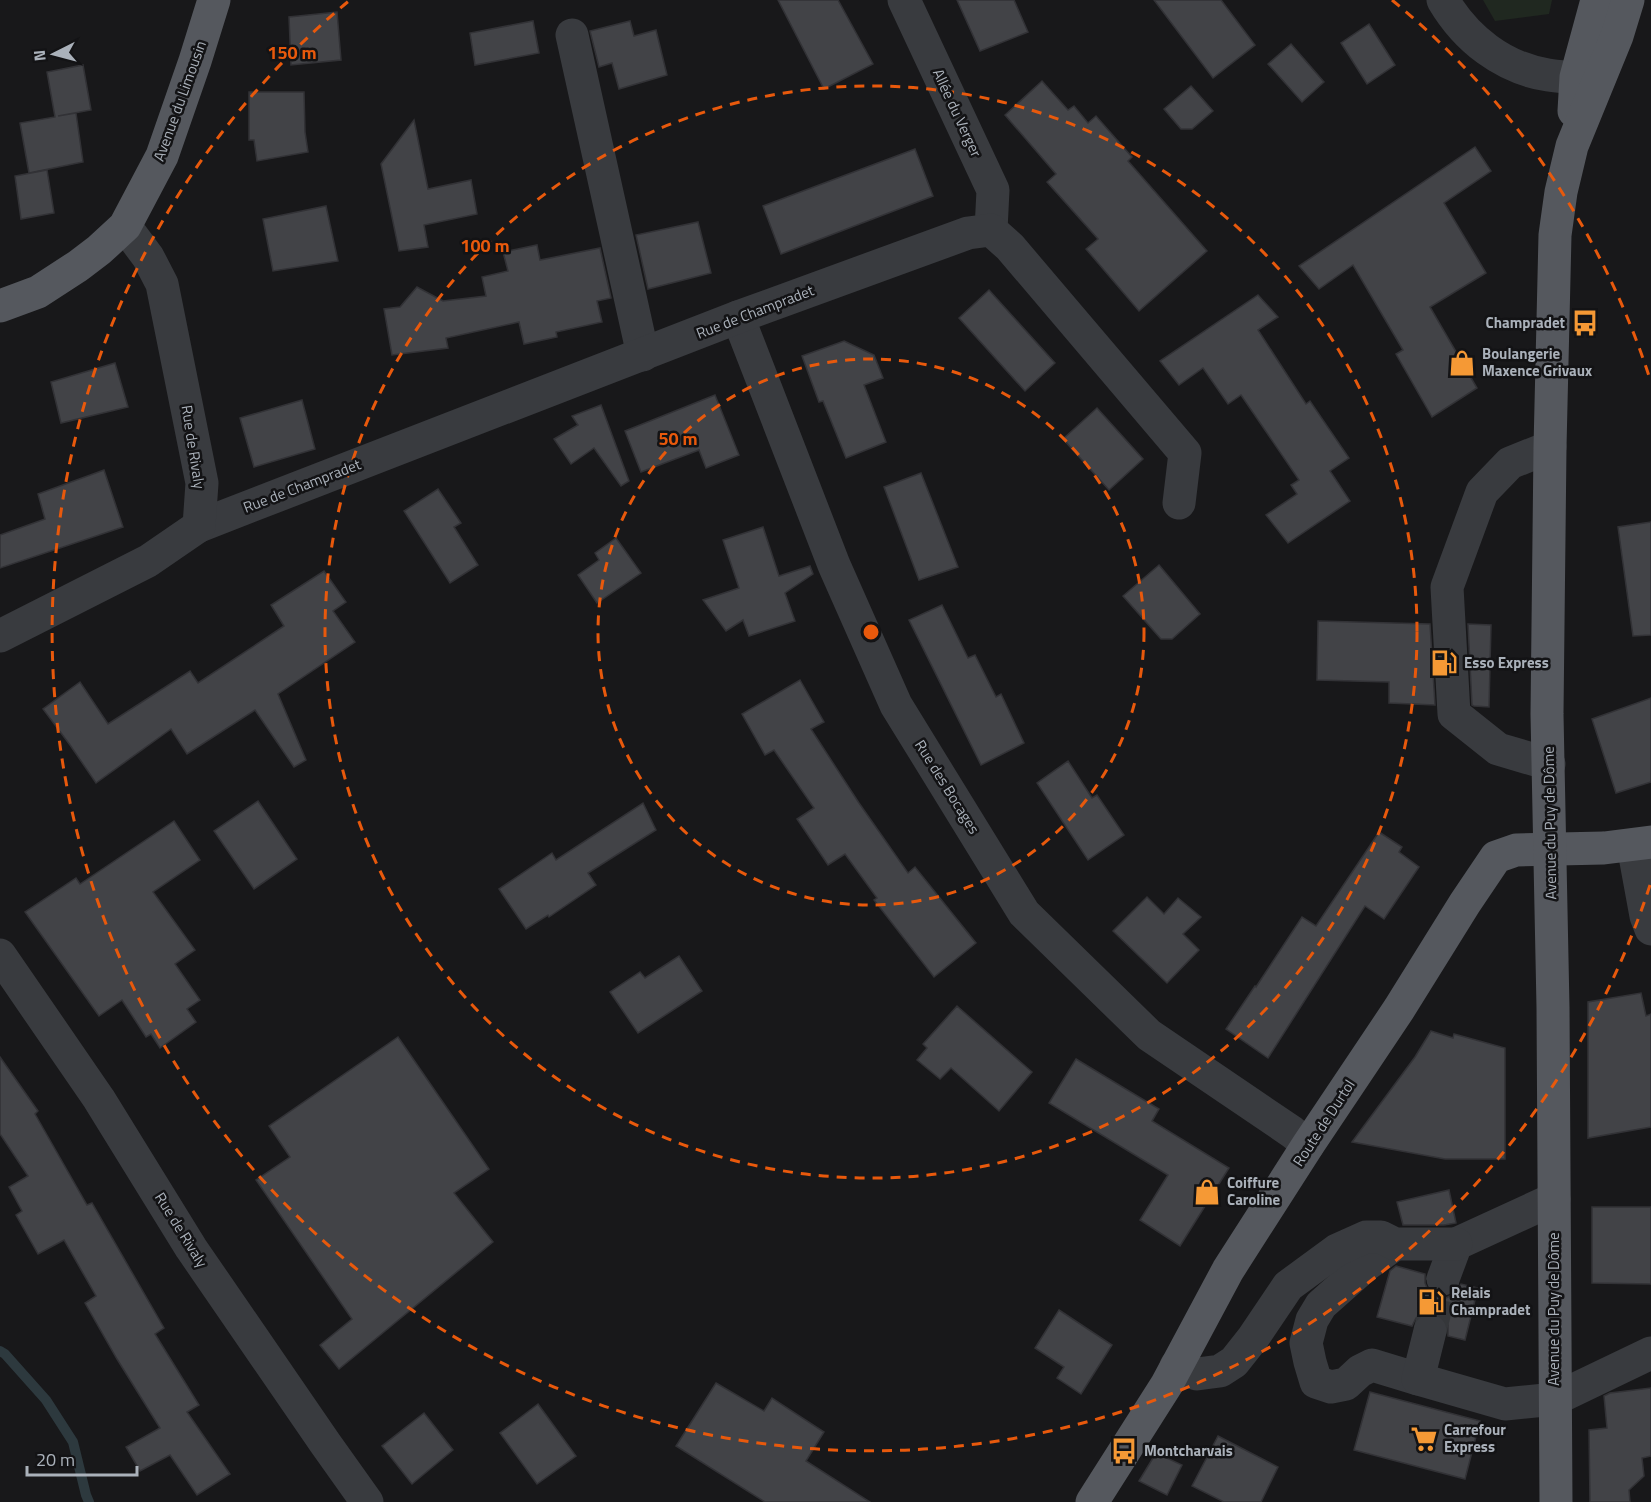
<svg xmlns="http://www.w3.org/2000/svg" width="1651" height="1502" viewBox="0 0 1651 1502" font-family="'Titillium Web',sans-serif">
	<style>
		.green { fill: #202820 }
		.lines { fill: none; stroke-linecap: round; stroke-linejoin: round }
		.stream { stroke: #2d393e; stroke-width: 10 }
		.building { fill: #424347; stroke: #323236; stroke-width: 1.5 }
		.minor-tunnel { stroke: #35373a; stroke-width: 33; stroke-dasharray: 33 16; stroke-linecap: butt }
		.minor { stroke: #393b3f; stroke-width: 33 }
		.major { stroke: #55585e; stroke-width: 33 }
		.ring { fill: none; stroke: #e8590c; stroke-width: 3; stroke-dasharray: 10 8 }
		.labels { text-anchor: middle; stroke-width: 5; stroke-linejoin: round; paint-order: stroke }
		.street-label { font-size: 15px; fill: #aab1ba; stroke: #131315 }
		.poi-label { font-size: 15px; font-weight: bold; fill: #aab1ba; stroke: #131315; text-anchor: start }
		.centre { fill: #e8590c; stroke: #131315; stroke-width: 3 }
		.ring-label { font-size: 18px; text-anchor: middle; font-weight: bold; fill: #e8590c; stroke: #131315; stroke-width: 5; stroke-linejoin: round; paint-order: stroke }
	</style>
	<rect width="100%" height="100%" fill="#18181a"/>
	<polygon class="green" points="1483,0 1552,0 1549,14 1495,21"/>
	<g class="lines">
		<polyline class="stream" points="0,1351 5,1354 46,1400 73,1442 86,1495 89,1502"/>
	</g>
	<g class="building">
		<polygon points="778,0 838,0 873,64 824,89"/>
		<polygon points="957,0 1014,0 1028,32 980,51"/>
		<polygon points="1154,0 1221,0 1255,45 1213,78"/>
		<polygon points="337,12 341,60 291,65 289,17"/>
		<polygon points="533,21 539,53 475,65 470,33"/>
		<polygon points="630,21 634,36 656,30 667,75 619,89 612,63 599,67 590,31"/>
		<polygon points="1369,24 1395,65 1367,84 1341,43"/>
		<polygon points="1291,44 1324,82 1302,102 1268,64"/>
		<polygon points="83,65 91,110 58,116 76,113 83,162 29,173 20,123 55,117 47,72"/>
		<polygon points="1042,81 1068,110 1074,106 1088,123 1096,116 1132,157 1128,161 1207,251 1139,311 1086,249 1098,239 1047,182 1056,174 1005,115"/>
		<polygon points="1191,86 1213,111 1192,129 1181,129 1164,109"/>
		<polygon points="249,92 304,92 305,132 308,152 257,161 254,140 249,140"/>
		<polygon points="414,120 428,189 471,180 477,214 424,225 428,247 399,251 381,164"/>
		<polygon points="1475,147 1491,171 1444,203 1486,273 1430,307 1477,388 1432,417 1396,354 1403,350 1353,265 1319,289 1299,266"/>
		<polygon points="915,149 933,196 781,254 763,206"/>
		<polygon points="47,170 54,213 21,219 15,176"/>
		<polygon points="326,206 338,261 273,271 263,219"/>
		<polygon points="698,222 711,273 648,289 636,235"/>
		<polygon points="537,245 540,260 600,248 611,298 597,301 602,322 556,332 557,337 524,344 519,322 446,338 448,348 392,355 384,309 400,307 417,287 443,301 486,296 482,277 508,271 503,252"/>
		<polygon points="989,290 1055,363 1025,391 959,318"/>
		<polygon points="1258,295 1278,317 1258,330 1306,404 1310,401 1349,458 1330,471 1350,501 1288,543 1266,515 1297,494 1291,485 1299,480 1241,395 1228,404 1203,368 1179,385 1160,361"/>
		<polygon points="844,341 874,355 883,378 864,385 886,442 846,458 823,401 819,402 802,356"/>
		<polygon points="115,363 128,407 61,423 51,382"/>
		<polygon points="715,395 739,455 706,468 699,450 641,472 625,431"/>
		<polygon points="302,400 315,449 254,467 240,418"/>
		<polygon points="601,405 629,481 621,486 594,448 571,464 554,439 578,425 572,416"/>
		<polygon points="1097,408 1143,459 1109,490 1063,439"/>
		<polygon points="104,470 123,527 0,568 0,535 45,519 38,494"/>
		<polygon points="921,473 958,567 919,580 884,487"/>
		<polygon points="438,489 461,523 454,527 478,565 450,583 404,511"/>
		<polygon points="1651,522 1651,635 1633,636 1618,527"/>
		<polygon points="763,527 779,576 810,566 813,574 785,593 795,621 749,636 743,620 726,631 703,600 739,588 723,540"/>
		<polygon points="616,538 641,573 597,603 578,575 599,560 595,553"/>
		<polygon points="1159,565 1200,614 1172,639 1161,639 1123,596"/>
		<polygon points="324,571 346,602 333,611 355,642 278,694 306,760 294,767 255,710 187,754 171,729 96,783 70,745 43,709 80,682 108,724 190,671 198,683 284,626 271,605"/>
		<polygon points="942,605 968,658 975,655 996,697 1001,694 1024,743 981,765 909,620"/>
		<polygon points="1318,621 1430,624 1435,705 1389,703 1389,682 1317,680"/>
		<polygon points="1468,624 1491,625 1489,707 1474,706 1472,705"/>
		<polygon points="800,680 824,722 811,729 859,803 908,873 915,867 976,943 934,977 874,900 877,898 845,854 828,865 797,819 814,808 774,750 765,755 742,714"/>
		<polygon points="1651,698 1651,782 1616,793 1592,719"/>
		<polygon points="1068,761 1092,798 1097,795 1124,835 1088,860 1037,783"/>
		<polygon points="258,801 297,859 254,889 214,831"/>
		<polygon points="643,803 656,830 588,873 596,885 549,917 548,915 526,929 499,889 552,853 556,860"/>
		<polygon points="174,821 200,860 153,892 195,950 175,964 200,1000 187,1009 196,1022 160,1048 151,1034 146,1037 122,1000 99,1016 25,912 76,878 80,884"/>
		<polygon points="1379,832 1402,847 1399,852 1419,867 1384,919 1365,906 1268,1058 1226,1029 1255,986 1256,987 1302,917 1316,926"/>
		<polygon points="1147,897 1164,914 1178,898 1201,917 1183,934 1199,950 1167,983 1113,931"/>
		<polygon points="679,956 702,991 638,1033 610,992 640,972 645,978"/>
		<polygon points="1641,993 1646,1016 1651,1014 1651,1127 1588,1138 1588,1002"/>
		<polygon points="957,1006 1032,1072 999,1111 951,1068 940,1079 917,1060 927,1048 923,1044"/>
		<polygon points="1431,1031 1453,1038 1454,1034 1505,1048 1505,1159 1445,1159 1352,1142 1415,1057"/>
		<polygon points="398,1037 489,1169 454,1193 493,1242 339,1369 320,1345 352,1319 256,1180 290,1157 269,1126"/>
		<polygon points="0,1057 38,1111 35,1114 87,1205 92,1203 164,1328 155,1334 199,1405 187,1412 230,1474 197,1495 170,1455 140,1471 126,1447 160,1428 117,1359 85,1303 96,1296 64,1240 38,1254 16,1215 22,1211 9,1187 28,1176 0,1134"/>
		<polygon points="1076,1059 1159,1109 1152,1121 1229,1168 1180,1246 1140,1220 1168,1175 1049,1103"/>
		<polygon points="1449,1190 1456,1223 1444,1225 1403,1225 1397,1202"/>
		<polygon points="1592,1207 1651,1207 1651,1284 1592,1283"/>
		<polygon points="1396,1266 1425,1274 1425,1283 1428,1290 1437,1297 1446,1298 1454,1294 1461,1284 1478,1288 1465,1340 1448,1336 1448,1325 1443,1318 1435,1313 1424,1313 1416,1318 1412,1326 1377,1317 1390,1271"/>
		<polygon points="1059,1310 1112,1345 1081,1394 1057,1378 1064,1367 1035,1348"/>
		<polygon points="716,1383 764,1411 772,1398 824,1432 806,1461 870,1502 765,1502 676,1446"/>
		<polygon points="1651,1388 1651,1456 1642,1458 1644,1476 1629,1490 1630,1502 1590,1502 1589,1430 1607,1428 1604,1396 1610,1393"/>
		<polygon points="1370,1392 1480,1421 1465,1479 1354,1450"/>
		<polygon points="538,1404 576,1456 537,1484 500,1433"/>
		<polygon points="424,1413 453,1450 412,1484 382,1446"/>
		<polygon points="1218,1436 1278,1467 1261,1502 1224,1502 1192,1486"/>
		<polygon points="1156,1453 1182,1465 1167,1495 1139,1481"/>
	</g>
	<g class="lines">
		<polyline class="minor-tunnel" points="1430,1331 1443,1279"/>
		<g class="minor">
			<polyline points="904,0 993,190 991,230"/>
			<path d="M1443,0c23,39 60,68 105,75 17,3 34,3 51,4"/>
			<polyline points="572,35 643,355"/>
			<polyline points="738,317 834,565 896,705 1024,913 1149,1035 1292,1132 1308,1145"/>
			<polyline points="199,526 738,317 968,233 991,230 1010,247 1185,453 1179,503"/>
			<polyline points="0,636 148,561 199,526 202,483 162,284 148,257 125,226"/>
			<polyline points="1549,764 1498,749 1454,714 1447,587 1482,492 1510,463 1550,447"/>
			<polyline points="1633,845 1646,916 1651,929"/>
			<polyline points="0,955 99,1099 191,1248 325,1443 367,1502"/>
			<polyline points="1395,1244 1366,1265 1321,1305 1312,1320 1306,1343 1310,1362 1316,1382 1331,1387 1346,1384 1360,1371 1372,1365 1418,1379"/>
			<polyline points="1443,1279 1456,1244 1554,1199"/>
			<polyline points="1430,1331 1418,1379 1505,1404 1555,1399 1651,1353"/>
			<polyline points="1176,1366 1197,1374 1220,1371 1234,1362 1253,1338 1288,1286 1337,1250 1366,1237 1381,1237 1395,1244 1456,1244"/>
		</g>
		<g class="major">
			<polyline points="1574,111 1576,77 1597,0"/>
			<polyline points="0,306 38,292 78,266 99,250 125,226 162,156 195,61 214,0"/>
			<polyline points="1092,1502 1167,1384 1228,1270 1308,1145 1399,1009 1465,903 1496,857 1516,850 1604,848 1651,842"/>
			<polyline points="1556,1502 1553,1007 1547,714 1550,447 1555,235 1561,192 1572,146 1617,36 1628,0"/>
		</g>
	</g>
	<g class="ring">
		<circle cx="871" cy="632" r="273"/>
		<circle cx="871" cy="632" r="546"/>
		<path d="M1650 885A819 819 0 1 1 350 0M1392 0A819 819 0 0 1 1650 379"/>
	</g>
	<defs>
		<g id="bus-bare" transform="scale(2.07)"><path d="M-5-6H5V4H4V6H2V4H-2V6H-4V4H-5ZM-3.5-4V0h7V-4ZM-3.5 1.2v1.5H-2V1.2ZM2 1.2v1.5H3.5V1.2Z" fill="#f59935" stroke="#131315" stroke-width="2.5" paint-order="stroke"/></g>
		<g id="shop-bare" transform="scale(2.07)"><path d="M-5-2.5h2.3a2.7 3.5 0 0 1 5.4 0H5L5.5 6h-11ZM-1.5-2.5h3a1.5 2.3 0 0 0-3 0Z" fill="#f59935" stroke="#131315" stroke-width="2.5" paint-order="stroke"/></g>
		<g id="fuel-bare" transform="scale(2.07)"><path d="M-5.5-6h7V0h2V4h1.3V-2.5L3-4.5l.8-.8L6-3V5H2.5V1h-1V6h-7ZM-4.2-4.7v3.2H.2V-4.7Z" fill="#f59935" stroke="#131315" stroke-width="2.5" paint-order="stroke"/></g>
		<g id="supermarket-bare" transform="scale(2.07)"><path d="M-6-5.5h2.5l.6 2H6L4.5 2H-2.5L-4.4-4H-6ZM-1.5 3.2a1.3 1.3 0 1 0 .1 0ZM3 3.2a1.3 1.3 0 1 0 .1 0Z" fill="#f59935" stroke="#131315" stroke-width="2.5" paint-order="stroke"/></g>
	</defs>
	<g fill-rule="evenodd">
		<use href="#bus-bare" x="1585" y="323"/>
		<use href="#shop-bare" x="1462" y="363"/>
		<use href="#fuel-bare" x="1444" y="663"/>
		<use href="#shop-bare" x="1207" y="1192"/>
		<use href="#fuel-bare" x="1431" y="1302"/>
		<use href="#supermarket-bare" x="1424" y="1439"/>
		<use href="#bus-bare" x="1124" y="1451"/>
	</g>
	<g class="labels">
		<g class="street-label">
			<text transform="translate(180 101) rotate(-70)" y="5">Avenue du Limousin</text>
			<text transform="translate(957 113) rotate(65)" y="5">Allée du Verger</text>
			<text transform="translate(755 312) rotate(-21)" y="5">Rue de Champradet</text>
			<text transform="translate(193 447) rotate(81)" y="5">Rue de Rivaly</text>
			<text transform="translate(302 486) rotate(-21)" y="5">Rue de Champradet</text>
			<text transform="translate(947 787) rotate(58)" y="5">Rue des Bocages</text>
			<text transform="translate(1550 823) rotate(-91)" y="5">Avenue du Puy de Dôme</text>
			<text transform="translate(1324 1123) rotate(-57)" y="5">Route de Durtol</text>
			<text transform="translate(181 1230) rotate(58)" y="5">Rue de Rivaly</text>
			<text transform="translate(1554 1309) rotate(-90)" y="5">Avenue du Puy de Dôme</text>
		</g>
		<g class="poi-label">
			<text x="1565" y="328" text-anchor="end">Champradet</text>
			<text x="1482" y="359">Boulangerie<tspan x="1482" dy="17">Maxence Grivaux</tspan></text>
			<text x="1464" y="668">Esso Express</text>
			<text x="1227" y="1188">Coiffure<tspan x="1227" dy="17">Caroline</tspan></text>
			<text x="1451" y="1298">Relais<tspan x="1451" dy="17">Champradet</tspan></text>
			<text x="1444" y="1435">Carrefour<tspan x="1444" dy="17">Express</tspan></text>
			<text x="1144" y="1456">Montcharvais</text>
		</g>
	</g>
	<circle cx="871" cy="632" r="9" class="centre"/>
	<g class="ring-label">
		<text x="292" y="59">150 m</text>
		<text x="485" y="252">100 m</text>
		<text x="678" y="445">50 m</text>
	</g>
	<g transform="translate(54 54) rotate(264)" stroke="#131315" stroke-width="4.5" paint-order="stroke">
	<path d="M0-4.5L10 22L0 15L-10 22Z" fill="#aab1ba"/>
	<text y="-9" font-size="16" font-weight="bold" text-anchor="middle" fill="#aab1ba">N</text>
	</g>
	<path d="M27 1466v9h110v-9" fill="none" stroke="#aab1ba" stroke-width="3"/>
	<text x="36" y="1466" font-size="18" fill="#aab1ba" stroke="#131315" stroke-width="4.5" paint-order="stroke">20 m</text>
</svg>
